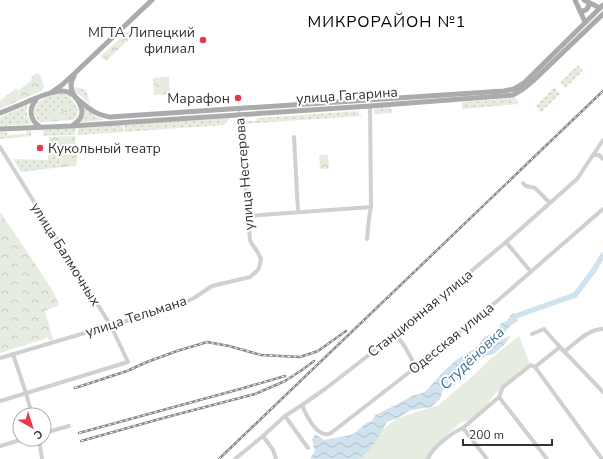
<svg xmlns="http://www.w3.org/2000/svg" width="603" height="459" viewBox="0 0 603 459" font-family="'Nunito Sans',sans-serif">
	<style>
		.grass { fill: url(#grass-dots) }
		.forest { fill: url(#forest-crowns) }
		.garden { fill: #e6ecdf }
		.water { fill: url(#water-waves) }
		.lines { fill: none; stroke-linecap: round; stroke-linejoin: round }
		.river { stroke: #cfe2ee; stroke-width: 5.5 }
		.minor { stroke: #d0d0d0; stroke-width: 4 }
		.major { stroke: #ababab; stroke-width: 5 }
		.rail-casing { stroke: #888; stroke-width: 2.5 }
		.rail { stroke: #fff; stroke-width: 1; stroke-dasharray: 3; stroke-linecap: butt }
		.poi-dot { fill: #e63946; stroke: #fff; stroke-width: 1.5 }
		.labels { text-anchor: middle; stroke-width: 4; stroke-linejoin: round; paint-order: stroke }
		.poi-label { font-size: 14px; fill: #333; stroke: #fff; text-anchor: end }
		.street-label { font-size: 14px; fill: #333; stroke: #fff }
		.water-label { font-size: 15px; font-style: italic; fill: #3f7597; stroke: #fff }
		.quarter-label { font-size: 16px; letter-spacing: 1px; fill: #000; stroke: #fff }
	</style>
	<defs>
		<pattern id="grass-dots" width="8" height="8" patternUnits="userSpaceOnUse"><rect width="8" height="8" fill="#e6ecdf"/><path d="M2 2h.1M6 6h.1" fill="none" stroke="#c6cbc0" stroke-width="1.8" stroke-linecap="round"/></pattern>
		<pattern id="forest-crowns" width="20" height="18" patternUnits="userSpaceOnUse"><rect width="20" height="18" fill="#e6ecdf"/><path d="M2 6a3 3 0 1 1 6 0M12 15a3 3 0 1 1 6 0" fill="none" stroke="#c6cbc0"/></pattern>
		<pattern id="water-waves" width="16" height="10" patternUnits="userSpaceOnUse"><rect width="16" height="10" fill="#cfe2ee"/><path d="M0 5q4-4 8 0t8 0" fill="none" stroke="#b2c2cd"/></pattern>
	</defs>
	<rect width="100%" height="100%" fill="#fff"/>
	<g class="grass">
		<polygon points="578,65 583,71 565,88 560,83"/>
		<polygon points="74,87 80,88 86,90 90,104 76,92"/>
		<polygon points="554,88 560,94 541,112 536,106"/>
		<path d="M61,93c2,1 5,1 7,2 3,2 5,5 6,8 5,6 6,12 -1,17l-33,2c-17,-17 7,-27 21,-29z"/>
		<polygon points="512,98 517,99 518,104 462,109 462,103 464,102"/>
		<path d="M28,105c-3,9 -1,12 4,19l-32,2v-8l3,-2z"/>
		<path d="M84,107l11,9 9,4 -24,2c4,-5 5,-9 4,-15z"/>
		<polygon points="390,107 392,110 392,113 374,114 374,110 377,108"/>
		<polygon points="357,111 362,116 242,124 245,121 255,121 258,118"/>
		<polygon points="230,118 224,125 124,132 124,125"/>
		<polygon points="122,125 123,132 78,135 78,128"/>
		<polygon points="75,128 75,135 43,136 43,130"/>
		<polygon points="31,130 31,136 0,139 0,132 6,132 8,135 25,134 27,131"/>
		<polygon points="61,151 62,167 21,172 13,159 48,160 48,152"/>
	</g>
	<g class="forest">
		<polygon points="134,26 138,31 106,61 101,56"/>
		<polygon points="37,73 40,75 44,85 43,90 0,109 0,101 16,88 18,91 32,80 31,78 32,76"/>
		<polygon points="169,77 170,94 154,95 153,78"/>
		<polygon points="65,104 67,105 67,113 63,118 63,120 57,121 46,121 48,116 47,113 50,113 52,115 54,116 57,113 64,110 65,105"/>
		<polygon points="75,136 77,157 76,166 62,167 61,151 49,152 49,137"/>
		<polygon points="328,154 329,169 322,169 320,167 319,155"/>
		<polygon points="0,212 36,265 54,293 59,305 45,311 53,340 51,341 47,338 0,353"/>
	</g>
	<polygon class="garden" points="519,336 530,364 494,395 486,406 469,421 461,422 430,451 426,459 359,459 372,447 382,430 398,418 439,405 477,372 490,359"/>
	<polygon class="water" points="513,313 516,316 518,321 511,325 494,345 501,340 510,336 505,344 493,355 487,355 465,370 466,378 459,379 453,387 444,388 442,393 440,399 431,407 411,410 398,418 387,422 375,443 369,451 359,459 310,459 315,451 312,439 316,434 324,440 354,434 366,423 372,421 375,415 396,405 412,396 425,392 443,372 456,360 471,351 478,346 484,337 493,333 499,329 500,324 509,320 510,316"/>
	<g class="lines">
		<polyline class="river" points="511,320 516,316 575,295 594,270 603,255"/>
		<g class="minor">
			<polyline points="294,137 298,212"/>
			<polyline points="0,147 111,326 128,362 0,401"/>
			<polyline points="593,155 599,155 603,159"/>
			<polyline points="523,183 526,186 535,188 550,203"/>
			<polyline points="247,216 371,207"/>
			<polyline points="367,239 369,218 371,207 370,106"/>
			<polyline points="506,242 531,272"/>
			<polyline points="396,334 405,347 416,367"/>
			<polyline points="532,334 544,329 560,347 603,392"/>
			<path d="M565,351c11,-8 23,-22 38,-22"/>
			<polyline points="13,354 26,393 32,415"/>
			<polyline points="0,358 95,330 111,326 186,302 194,298 212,286 250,277 257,271 259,268 261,259 257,251 252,244 250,240 239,113"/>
			<polyline points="535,367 602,459"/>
			<polyline points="499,397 547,459"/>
			<path d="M302,405c4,10 16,35 29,28l85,-66 80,-65 107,-93"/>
			<polyline points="285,416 308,448"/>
			<polyline points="463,428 487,459"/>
			<polyline points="44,433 69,426"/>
			<polyline points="263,436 273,450 276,459"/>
			<polyline points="39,439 42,459"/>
			<polyline points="0,446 24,439"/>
			<polyline points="235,459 263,436 285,416 302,405 325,389 396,334 506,242 577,179 603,140"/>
			<path d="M428,459c3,-11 25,-27 35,-31l36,-31 4,-10 28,-22 4,2 25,-20"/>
		</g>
		<g class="major">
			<polyline points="575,0 585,22"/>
			<polyline points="584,0 600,8"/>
			<path d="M581,11c5,0 8,-3 8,-8"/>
			<path d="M74,76c-4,7 -4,12 0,19"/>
			<polyline points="52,92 62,85 75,73 152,0"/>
			<path d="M76,98c13,10 17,16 34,19l394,-26 10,-2 10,-6 79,-78"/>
			<path d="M36,100c-8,9 -6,20 4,27"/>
			<path d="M0,113c10,-4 21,-8 31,-13 19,-7 40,-19 50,7 3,8 -1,13 -8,18"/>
			<polyline points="0,129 72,126 370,106 513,95 523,89 534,80 603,14"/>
		</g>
		<g class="rail-casing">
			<g id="rail">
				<polyline points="75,388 127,371 147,362 177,351 207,342 229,346 261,355 300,357 318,351 346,331"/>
				<polyline points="79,433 240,389 285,376"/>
				<polyline points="81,441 167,417 255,394 285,381 302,370 314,361"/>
				<polyline points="219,459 603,91"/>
			</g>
		</g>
		<use href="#rail" class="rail"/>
	</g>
	<g class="poi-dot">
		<circle cx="203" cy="40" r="4"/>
		<circle cx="238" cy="98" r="4"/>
		<circle cx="40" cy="148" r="4"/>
	</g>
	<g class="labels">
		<g class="poi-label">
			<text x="195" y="37">МГТА Липецкий<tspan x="195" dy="16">филиал</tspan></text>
			<text x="230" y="103">Марафон</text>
			<text x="48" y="153" text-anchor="start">Кукольный театр</text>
		</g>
		<g class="street-label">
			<text transform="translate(347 95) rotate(-4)" y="5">улица Гагарина</text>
			<text transform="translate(244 174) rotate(-95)" y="5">улица Нестерова</text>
			<text transform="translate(66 254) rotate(58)" y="5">улица Балмочных</text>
			<text transform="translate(420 313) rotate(-39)" y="5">Станционная улица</text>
			<text transform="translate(136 316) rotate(-18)" y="5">улица Тельмана</text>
			<text transform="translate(451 338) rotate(-39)" y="5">Одесская улица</text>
		</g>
		<g class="water-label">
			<text transform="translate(472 358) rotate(-44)" y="5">Студёновка</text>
		</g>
		<g class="quarter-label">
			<text x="387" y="27">МИКРОРАЙОН №1</text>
		</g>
	</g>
	<g transform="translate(32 427) rotate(141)"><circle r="19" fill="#ffffff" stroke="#adadad"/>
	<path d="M0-3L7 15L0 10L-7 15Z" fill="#e63946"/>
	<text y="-6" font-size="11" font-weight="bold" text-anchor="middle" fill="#333333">С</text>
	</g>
	<path d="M463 439v6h89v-6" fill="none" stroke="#333333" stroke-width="2"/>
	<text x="469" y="439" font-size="12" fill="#333333" stroke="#ffffff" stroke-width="3" paint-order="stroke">200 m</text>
</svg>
